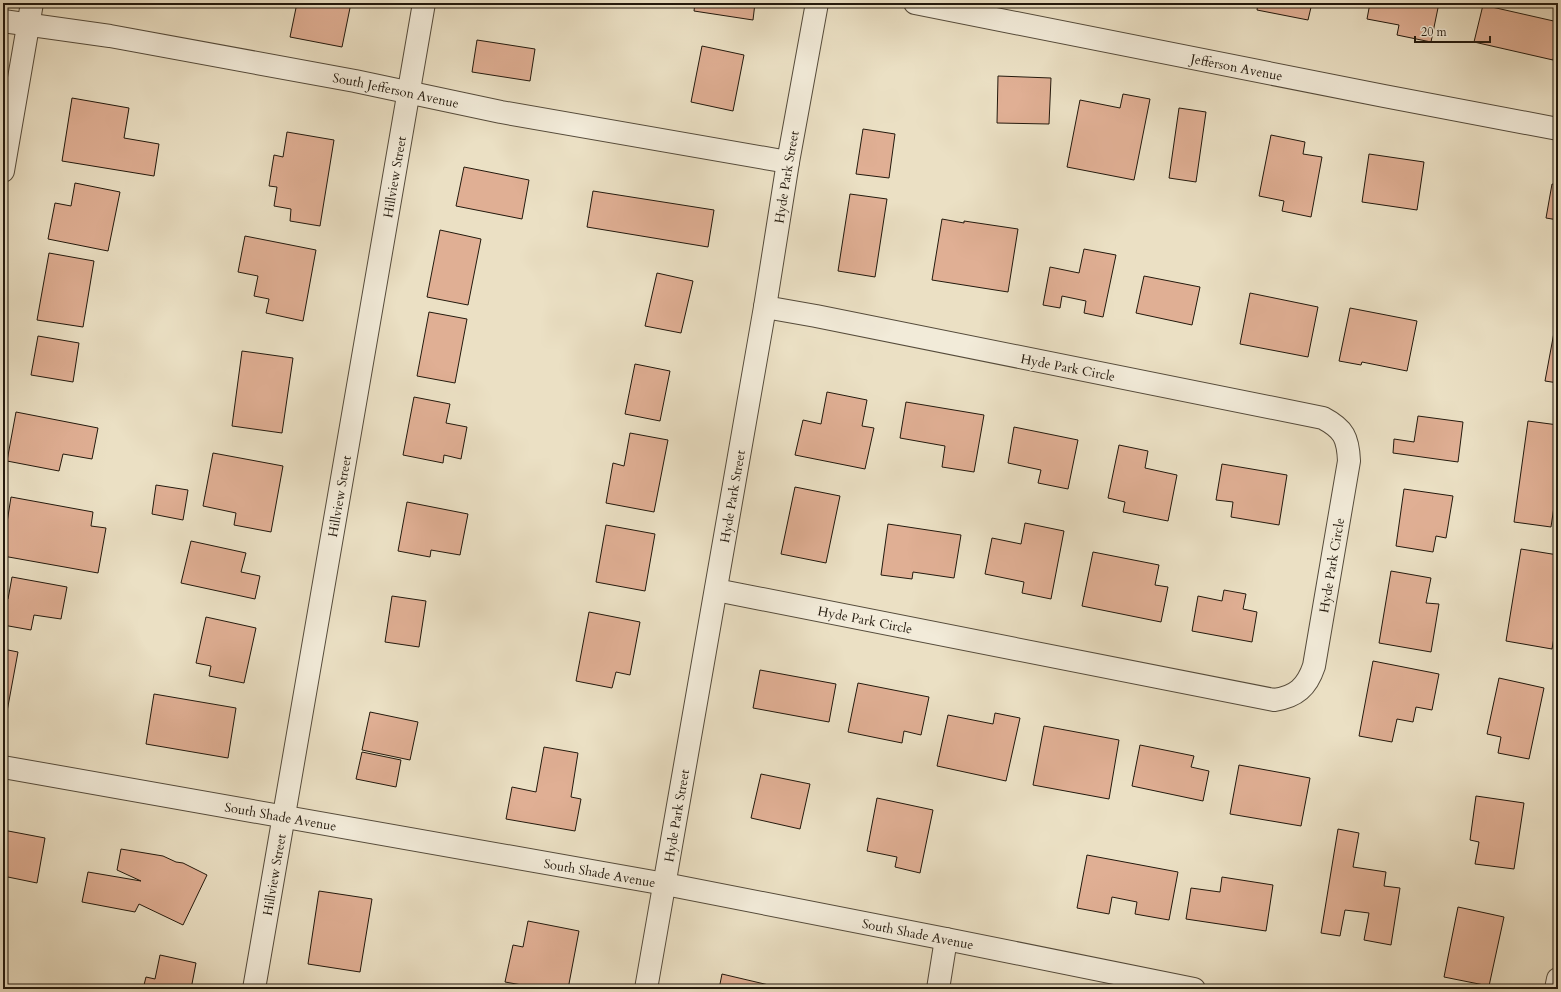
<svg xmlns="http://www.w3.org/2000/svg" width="1561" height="992" viewBox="0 0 1561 992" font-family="Cardo,serif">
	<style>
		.building { fill: #e0af94; stroke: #23190d }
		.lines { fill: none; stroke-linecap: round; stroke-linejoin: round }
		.minor-casing { stroke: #554b3b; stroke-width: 24 }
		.minor { stroke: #f2ebd9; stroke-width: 22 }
		.labels { text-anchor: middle; stroke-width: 4; stroke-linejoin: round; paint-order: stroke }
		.street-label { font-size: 13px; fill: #23190d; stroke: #f2ebd9 }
	</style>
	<rect width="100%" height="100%" fill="#ebe0c4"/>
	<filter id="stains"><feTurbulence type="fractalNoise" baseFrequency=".005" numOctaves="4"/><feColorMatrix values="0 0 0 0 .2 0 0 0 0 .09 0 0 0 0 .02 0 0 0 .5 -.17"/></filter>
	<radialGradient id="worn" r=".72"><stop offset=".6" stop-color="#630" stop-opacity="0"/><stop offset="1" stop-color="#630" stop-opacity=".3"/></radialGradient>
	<g class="building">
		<polygon points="297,3 351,3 342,47 290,37"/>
		<polygon points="695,3 755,3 753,20 694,11"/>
		<polygon points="1258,3 1312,3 1308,20 1257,10"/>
		<polygon points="1370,3 1439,3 1431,42 1397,35 1399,25 1367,19"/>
		<polygon points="1483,5 1558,22 1558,38 1553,60 1474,42"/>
		<polygon points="477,40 535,49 530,81 472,72"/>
		<polygon points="702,46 744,55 733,111 691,102"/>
		<polygon points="998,76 1051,78 1049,124 997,123"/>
		<polygon points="1123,94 1150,99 1134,180 1067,167 1080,100 1120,108"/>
		<polygon points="72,98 129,108 124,138 159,144 154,176 62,161"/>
		<polygon points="1179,108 1206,112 1196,182 1169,178"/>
		<polygon points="863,129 895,134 889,178 856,174"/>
		<polygon points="287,132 334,140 320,226 290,221 291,209 274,206 277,187 269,186 274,155 283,157"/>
		<polygon points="1271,135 1305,142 1303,154 1322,157 1311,217 1282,211 1284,201 1259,196"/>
		<polygon points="1369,154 1424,162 1417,210 1362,202"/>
		<polygon points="464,167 529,180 522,219 456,206"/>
		<polygon points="75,183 120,192 108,251 48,239 55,203 71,206"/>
		<polygon points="1552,184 1558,185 1558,220 1546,218"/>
		<polygon points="593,191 714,210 708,247 587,227"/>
		<polygon points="850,194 887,199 875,277 838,271"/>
		<polygon points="942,219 964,223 964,221 1018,229 1008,292 932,280"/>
		<polygon points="440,230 481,239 468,305 427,297"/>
		<polygon points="245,236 316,250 303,321 266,313 269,299 254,296 258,276 238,272"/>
		<polygon points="1084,249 1116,255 1103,317 1084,313 1086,301 1062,296 1060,308 1043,305 1050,267 1079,273"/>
		<polygon points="49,253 94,261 83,327 37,320"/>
		<polygon points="657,273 693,281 681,333 645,326"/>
		<polygon points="1144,276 1200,287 1192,325 1136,313"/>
		<polygon points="1250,293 1318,307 1308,357 1240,344"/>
		<polygon points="1350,308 1417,321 1407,371 1362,362 1361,365 1339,361"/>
		<polygon points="429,312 467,319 455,383 417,376"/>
		<polygon points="1555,327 1558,327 1558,383 1545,381"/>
		<polygon points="38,336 79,343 73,382 31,375"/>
		<polygon points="242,351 293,358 282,433 232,426"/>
		<polygon points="635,364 670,371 660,421 625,414"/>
		<polygon points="827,392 867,400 862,426 874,428 865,469 795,455 803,420 821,424"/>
		<polygon points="414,397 450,404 446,423 467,427 461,459 444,455 443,463 403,455"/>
		<polygon points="906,402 984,415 974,472 942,467 945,446 900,438"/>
		<polygon points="16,412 98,428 92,459 63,454 59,471 7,461"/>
		<polygon points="1418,416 1463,422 1458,462 1393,453 1394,439 1414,442"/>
		<polygon points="1528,421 1558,425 1558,487 1557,486 1551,527 1514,522"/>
		<polygon points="1014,427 1078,440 1068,489 1038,483 1041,470 1008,463"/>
		<polygon points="630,433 668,440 654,512 606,503 613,463 624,466"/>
		<polygon points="1119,445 1148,451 1145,468 1177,475 1168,521 1123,512 1125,502 1108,498"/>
		<polygon points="213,453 283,466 271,532 234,525 236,513 203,506"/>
		<polygon points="1222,464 1287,475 1279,525 1231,517 1233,502 1216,500"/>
		<polygon points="156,485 188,490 183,520 152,514"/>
		<polygon points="795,487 840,496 826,563 781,554"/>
		<polygon points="1404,489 1453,496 1446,538 1436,536 1433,552 1396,546"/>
		<polygon points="11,497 93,512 91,526 106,528 98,573 3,556 3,528 6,529"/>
		<polygon points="407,502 468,514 460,555 431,550 430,557 398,551"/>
		<polygon points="1025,523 1064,531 1051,599 1022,593 1024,582 985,574 992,538 1021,544"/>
		<polygon points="888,524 961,535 954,578 913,572 912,579 881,575"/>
		<polygon points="606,525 655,534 645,591 596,582"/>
		<polygon points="191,541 246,553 241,572 260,576 255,599 181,583"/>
		<polygon points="1521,549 1558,555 1558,614 1552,649 1506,641"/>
		<polygon points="1093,552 1159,565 1155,585 1168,587 1161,622 1082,606"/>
		<polygon points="1391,571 1431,578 1426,603 1439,604 1431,652 1379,643"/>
		<polygon points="12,577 67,587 61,619 34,615 31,630 3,625 3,599 8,599"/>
		<polygon points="1224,590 1246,594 1243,609 1257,612 1252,642 1192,631 1198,596 1222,601"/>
		<polygon points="392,596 426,601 419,647 385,642"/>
		<polygon points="589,612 640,622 630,675 616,672 612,688 576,681"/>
		<polygon points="206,617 256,628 244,683 209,676 211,666 196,663"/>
		<polygon points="3,649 18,652 6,717 3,716"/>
		<polygon points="1373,661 1439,674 1432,710 1416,707 1413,722 1397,719 1392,742 1359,736"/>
		<polygon points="760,670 836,684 829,722 753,708"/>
		<polygon points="1499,678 1544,688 1529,759 1498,753 1501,737 1487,734"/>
		<polygon points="858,683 929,697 921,735 904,731 902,743 848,732"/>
		<polygon points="154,694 236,708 228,758 146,744"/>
		<polygon points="370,712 418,722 410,760 362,750"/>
		<polygon points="995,713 1020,718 1006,781 937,766 948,715 993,724"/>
		<polygon points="1044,726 1119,740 1109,799 1033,785"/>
		<polygon points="1140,745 1194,756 1191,767 1209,771 1203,801 1132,786"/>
		<polygon points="544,747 578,753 571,797 581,799 575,831 506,819 512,787 536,792"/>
		<polygon points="362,752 401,760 396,787 356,779"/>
		<polygon points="1239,765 1310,778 1301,826 1230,814"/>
		<polygon points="761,774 810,784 800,829 751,818"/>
		<polygon points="1476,796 1524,803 1514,869 1475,864 1479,842 1470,840"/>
		<polygon points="877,798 933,810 920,873 895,867 897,857 867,851"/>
		<polygon points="1338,829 1359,833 1353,867 1386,872 1384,886 1400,888 1391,945 1364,940 1369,913 1345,910 1340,936 1321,933"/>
		<polygon points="3,830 45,838 37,883 3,876"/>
		<polygon points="121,849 163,856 176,862 183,863 207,875 183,925 139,904 135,912 82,902 88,872 141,881 117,870"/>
		<polygon points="1087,855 1178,872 1169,920 1135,914 1137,902 1112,897 1109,914 1077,908"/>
		<polygon points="1222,877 1273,885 1266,931 1186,919 1191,888 1220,892"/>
		<polygon points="319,891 372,899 360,972 308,964"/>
		<polygon points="1458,907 1504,917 1489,986 1444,977"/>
		<polygon points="528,921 579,931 568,989 544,989 505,982 513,945 523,947"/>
		<polygon points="160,955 196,963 191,989 143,989 146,977 155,979"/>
		<polygon points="722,974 773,986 772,989 719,989"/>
		<polygon points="13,986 26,989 12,989"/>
	</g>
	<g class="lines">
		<g class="minor-casing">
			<g id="minor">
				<path id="s1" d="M915,3l469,93 174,33"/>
				<path id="s2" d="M3,21l107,15 245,45 146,31 287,50"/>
				<polyline points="3,171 32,3"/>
				<path id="s3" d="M716,590l558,110c22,-3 33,-13 40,-34l35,-205c-1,-23 -5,-32 -26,-43l-507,-102 -51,-9"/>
				<path id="s4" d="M3,767l662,117 281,55 248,50"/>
				<path id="s5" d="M254,989l170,-986"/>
				<path id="s6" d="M646,989l119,-682 23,-145 29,-159"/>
				<polyline points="938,989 946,939"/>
				<polyline points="1556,989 1558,979"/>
			</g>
		</g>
		<use href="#minor" class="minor"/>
	</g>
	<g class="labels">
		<g class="street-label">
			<text dy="5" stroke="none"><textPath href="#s1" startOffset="328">Jefferson Avenue</textPath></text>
			<text dy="5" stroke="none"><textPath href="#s2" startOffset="399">South Jefferson Avenue</textPath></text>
			<text dy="5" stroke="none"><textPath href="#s5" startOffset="824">Hillview Street</textPath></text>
			<text dy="5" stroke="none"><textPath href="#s6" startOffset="824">Hyde Park Street</textPath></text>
			<text transform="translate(1068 367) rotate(11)" y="5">Hyde Park Circle</text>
			<text dy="5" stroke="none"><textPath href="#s5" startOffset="500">Hillview Street</textPath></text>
			<text dy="5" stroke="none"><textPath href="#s6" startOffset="500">Hyde Park Street</textPath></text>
			<text dy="5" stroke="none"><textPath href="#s3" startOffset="727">Hyde Park Circle</textPath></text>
			<text dy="5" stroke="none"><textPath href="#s3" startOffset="152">Hyde Park Circle</textPath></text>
			<text dy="5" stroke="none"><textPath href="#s6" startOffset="176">Hyde Park Street</textPath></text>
			<text dy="5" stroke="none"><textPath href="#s4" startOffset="282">South Shade Avenue</textPath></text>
			<text dy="5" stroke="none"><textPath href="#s4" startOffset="606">South Shade Avenue</textPath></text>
			<text dy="5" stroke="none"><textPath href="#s5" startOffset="116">Hillview Street</textPath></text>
			<text dy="5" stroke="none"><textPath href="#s4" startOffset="930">South Shade Avenue</textPath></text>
		</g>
	</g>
	<rect width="1561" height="992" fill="none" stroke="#ebe0c4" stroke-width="16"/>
	<rect x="4" y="4" width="1553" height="984" fill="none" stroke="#23190d" stroke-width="2"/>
	<rect x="8" y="8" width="1545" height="976" fill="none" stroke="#23190d"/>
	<path d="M1415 36v6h75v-6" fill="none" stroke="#23190d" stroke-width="2"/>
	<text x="1421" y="36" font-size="12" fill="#23190d" stroke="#f2ebd9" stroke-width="3" paint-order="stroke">20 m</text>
	<rect width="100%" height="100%" filter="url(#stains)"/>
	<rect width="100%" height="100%" fill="url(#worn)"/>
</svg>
